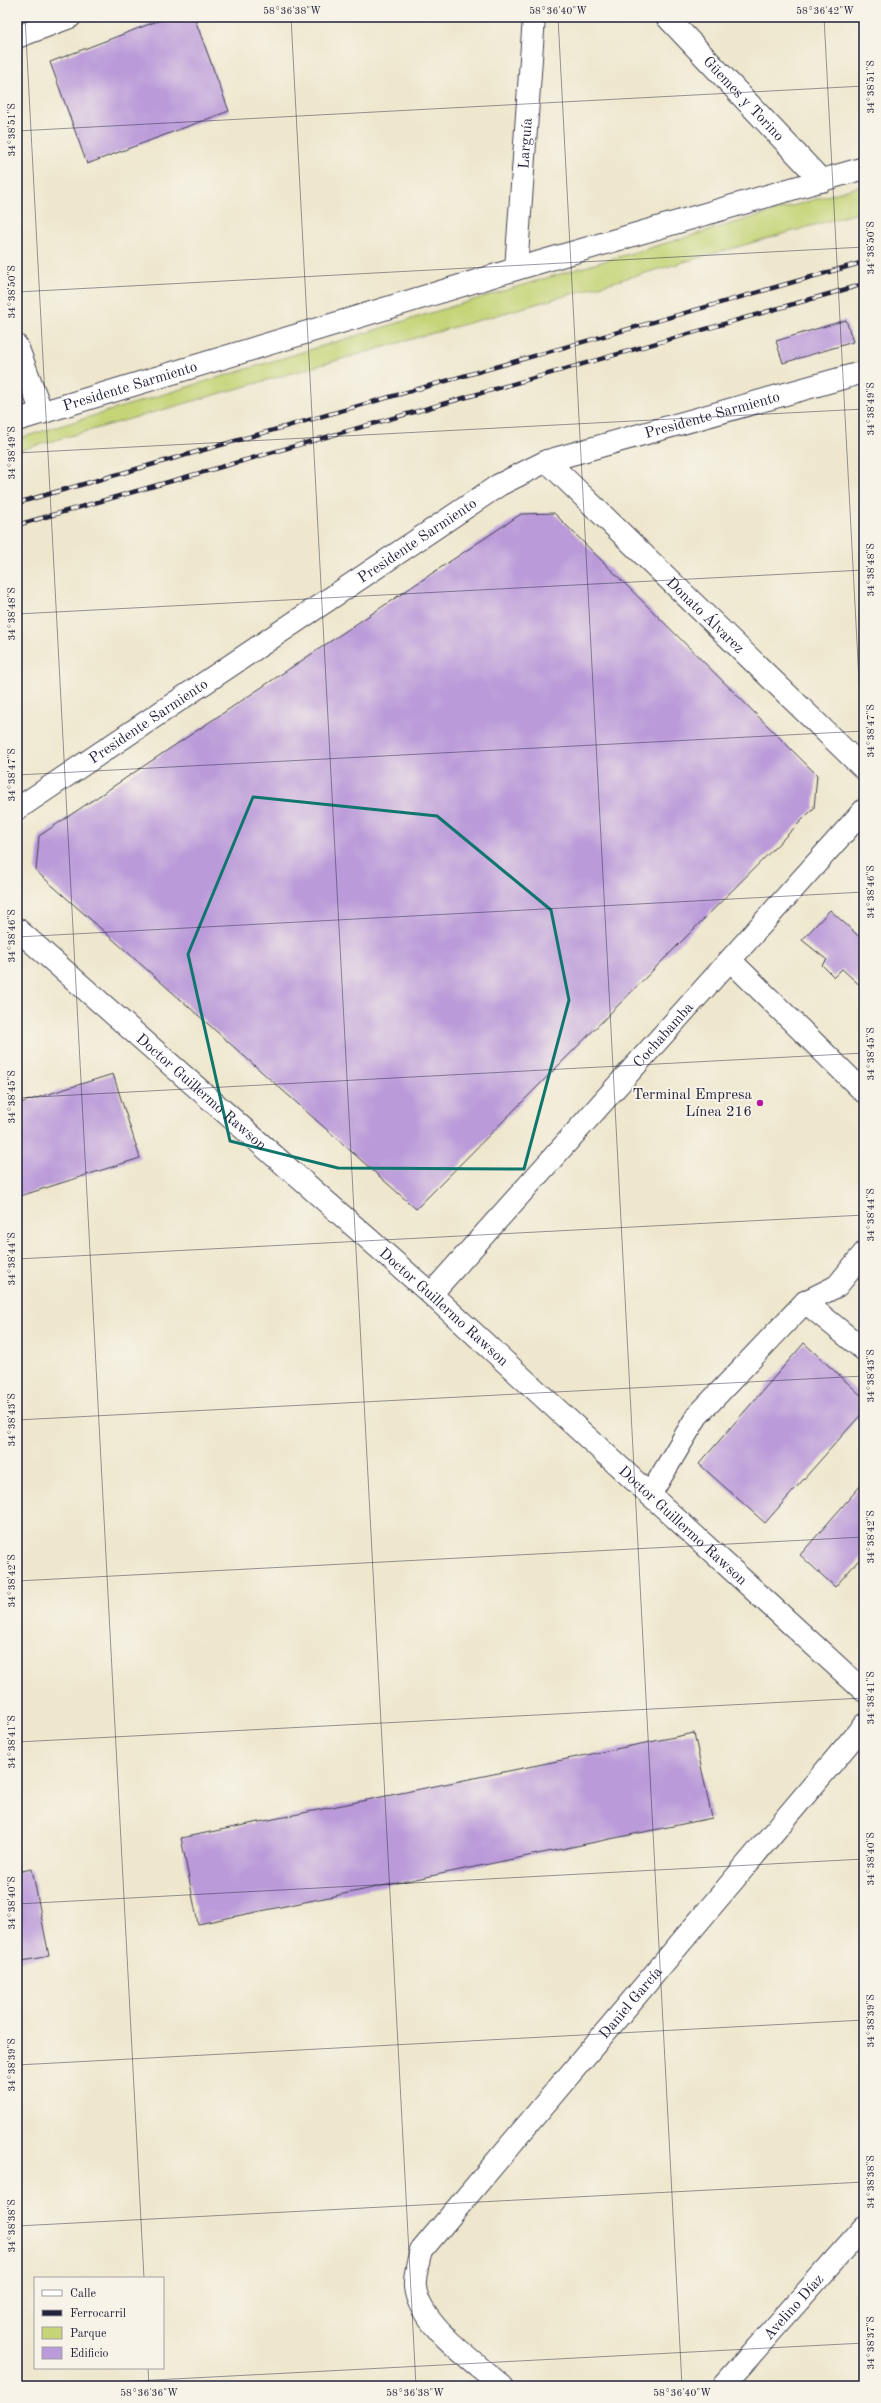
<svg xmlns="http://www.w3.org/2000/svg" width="881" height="2403" viewBox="0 0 881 2403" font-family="'Old Standard TT',serif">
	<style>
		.green { fill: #c4d477; stroke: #737b59 }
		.building { fill: #ba9ad9 }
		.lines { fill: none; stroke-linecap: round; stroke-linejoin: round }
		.minor-casing { stroke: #414051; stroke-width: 24 }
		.minor { stroke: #fff; stroke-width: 22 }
		.rail-casing { stroke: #22223b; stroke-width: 4.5 }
		.rail { stroke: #f7f3e8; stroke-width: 3; stroke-dasharray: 9; stroke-linecap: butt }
		.marked { fill: none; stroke: #0f766e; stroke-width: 3; stroke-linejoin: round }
		.ticks { fill: none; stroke: #22223b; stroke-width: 1; stroke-opacity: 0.45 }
		.poi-dot { fill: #b5179e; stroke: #f7f3e8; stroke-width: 1.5 }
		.labels { text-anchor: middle; stroke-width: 4; stroke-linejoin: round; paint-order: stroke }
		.street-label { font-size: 15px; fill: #22223b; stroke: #f7f3e8 }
		.poi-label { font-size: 15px; fill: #22223b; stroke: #f7f3e8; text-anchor: end }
		.neatline { fill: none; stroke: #22223b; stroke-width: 1.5 }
		.ticks-label { font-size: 10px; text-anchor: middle; fill: #22223b }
	</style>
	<rect width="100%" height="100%" fill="#f7f3e8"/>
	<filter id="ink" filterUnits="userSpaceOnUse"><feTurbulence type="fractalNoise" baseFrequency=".025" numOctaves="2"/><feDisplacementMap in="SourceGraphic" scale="8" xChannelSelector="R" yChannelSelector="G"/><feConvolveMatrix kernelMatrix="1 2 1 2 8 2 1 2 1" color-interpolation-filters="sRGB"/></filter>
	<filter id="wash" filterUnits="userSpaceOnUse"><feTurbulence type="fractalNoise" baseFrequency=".012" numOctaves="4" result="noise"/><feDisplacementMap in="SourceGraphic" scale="16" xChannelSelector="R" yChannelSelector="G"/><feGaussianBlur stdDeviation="0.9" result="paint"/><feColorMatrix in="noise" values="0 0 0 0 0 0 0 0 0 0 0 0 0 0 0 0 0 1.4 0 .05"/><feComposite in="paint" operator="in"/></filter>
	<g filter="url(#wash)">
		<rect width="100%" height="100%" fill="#eee7cd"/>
		<polygon class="green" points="864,185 864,211 17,451 17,439 516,287"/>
		<g id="blocks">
			<g class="building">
				<polygon points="168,17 194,17 229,111 87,164 50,62"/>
				<polygon points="846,320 853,342 783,363 776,341"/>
				<polygon points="554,513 817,775 814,808 416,1209 36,871 39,836 521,514"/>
				<polygon points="830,910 864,941 864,989 842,969 834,977 822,965 827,960 802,940"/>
				<polygon points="113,1074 140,1158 17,1197 17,1104"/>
				<polygon points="804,1343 864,1398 864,1411 765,1523 699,1464"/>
				<polygon points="862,1484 864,1554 835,1587 800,1555"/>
				<polygon points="694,1733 712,1818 198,1924 181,1838"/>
				<polygon points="32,1869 49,1956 17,1962 17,1872"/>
			</g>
		</g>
	</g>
	<g filter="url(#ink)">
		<use href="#blocks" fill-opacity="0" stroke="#414051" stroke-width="1"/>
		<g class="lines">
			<g class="minor-casing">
				<g id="minor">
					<path id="s1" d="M667,17l155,164"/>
					<polyline points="17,37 70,17"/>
					<path id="s2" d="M516,269l18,-252"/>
					<polyline points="17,346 42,413"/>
					<path id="s3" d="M17,420l499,-151 348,-101"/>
					<path id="s4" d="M547,461l317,308"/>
					<path id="s5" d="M17,809l482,-324 48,-24 317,-89"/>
					<path id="s6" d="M17,929l414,365 433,397"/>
					<polyline points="730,960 864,1092"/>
					<path id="s7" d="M431,1294l433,-484"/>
					<polyline points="805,1302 864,1350"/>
					<polyline points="650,1495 697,1416 805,1302 837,1286 864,1253"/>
					<path id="s8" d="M502,2386c-27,-24 -83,-61 -87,-99 -1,-12 3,-24 6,-36l443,-526"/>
					<path id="s9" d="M723,2386l141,-159"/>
				</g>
			</g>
			<use href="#minor" class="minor"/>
			<g class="rail-casing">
				<g id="rail">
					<polyline points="17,503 864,262"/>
					<polyline points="17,525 864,284"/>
				</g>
			</g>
			<use href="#rail" class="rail"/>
		</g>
	</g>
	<path class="marked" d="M253,797l184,19 114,94 18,90 -45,169 -186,-1 -108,-27 -42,-187z"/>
	<path class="ticks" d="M25,17l119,2261M291,17l125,2369M558,17l124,2369M824,17l40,758M17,131l847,-45M17,292l847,-45M17,453l847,-44M17,614l847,-44M17,775l847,-44M17,937l847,-45M17,1098l847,-45M17,1259l847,-44M17,1420l847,-44M17,1581l847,-44M17,1742l847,-44M17,1904l847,-45M17,2065l847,-45M17,2226l847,-44M148,2368l1,18M39,2386l825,-43"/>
	<circle class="poi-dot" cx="760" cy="1103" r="4"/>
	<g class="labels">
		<g class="street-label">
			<text dy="5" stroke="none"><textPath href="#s1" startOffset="112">Güemes y Torino</textPath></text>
			<text dy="5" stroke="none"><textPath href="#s2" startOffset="126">Larguía</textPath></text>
			<text dy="5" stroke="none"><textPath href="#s3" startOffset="118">Presidente Sarmiento</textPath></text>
			<text dy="5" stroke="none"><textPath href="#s5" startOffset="806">Presidente Sarmiento</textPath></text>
			<text dy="5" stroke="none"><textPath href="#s5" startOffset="482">Presidente Sarmiento</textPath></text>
			<text dy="5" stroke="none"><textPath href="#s4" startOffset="221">Donato Álvarez</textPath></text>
			<text dy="5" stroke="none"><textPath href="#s5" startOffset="158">Presidente Sarmiento</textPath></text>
			<text dy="5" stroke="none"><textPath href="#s7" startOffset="348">Cochabamba</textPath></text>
			<text dy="5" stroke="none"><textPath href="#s6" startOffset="246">Doctor Guillermo Rawson</textPath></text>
			<text dy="5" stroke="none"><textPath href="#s6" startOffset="570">Doctor Guillermo Rawson</textPath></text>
			<text dy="5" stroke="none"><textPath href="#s6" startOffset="894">Doctor Guillermo Rawson</textPath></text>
			<text dy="5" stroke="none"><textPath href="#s8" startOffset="496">Daniel García</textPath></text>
			<text dy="5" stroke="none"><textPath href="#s9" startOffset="106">Avelino Díaz</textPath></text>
		</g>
		<g class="poi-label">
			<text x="752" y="1099">Terminal Empresa<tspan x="752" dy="17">Línea 216</tspan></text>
		</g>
	</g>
	<rect width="881" height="2403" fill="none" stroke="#f7f3e8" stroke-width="44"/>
	<rect x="34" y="2277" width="130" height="92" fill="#f7f3e8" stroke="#a29fa3"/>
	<rect x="42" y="2290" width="20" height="6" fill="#ffffff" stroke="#a29fa3"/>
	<text x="70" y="2297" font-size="12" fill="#22223b">Calle</text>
	<rect x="42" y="2310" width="20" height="6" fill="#22223b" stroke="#a29fa3"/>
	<text x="70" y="2317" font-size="12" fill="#22223b">Ferrocarril</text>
	<rect x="42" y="2327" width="20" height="12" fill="#c4d477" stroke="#a29fa3"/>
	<text x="70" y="2337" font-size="12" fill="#22223b">Parque</text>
	<rect x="42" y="2347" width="20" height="12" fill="#ba9ad9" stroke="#a29fa3"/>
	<text x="70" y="2357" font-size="12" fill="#22223b">Edificio</text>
	<rect x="22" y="22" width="837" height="2359" class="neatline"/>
	<g class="ticks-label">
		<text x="292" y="14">58°36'38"W</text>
		<text x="558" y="14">58°36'40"W</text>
		<text x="825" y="14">58°36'42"W</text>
		<text transform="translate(870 87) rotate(-90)" y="4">34°38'51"S</text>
		<text transform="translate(11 130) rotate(-90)" y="4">34°38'51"S</text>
		<text transform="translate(870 248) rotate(-90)" y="4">34°38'50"S</text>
		<text transform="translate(11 292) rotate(-90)" y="4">34°38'50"S</text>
		<text transform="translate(870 409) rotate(-90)" y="4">34°38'49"S</text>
		<text transform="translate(11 453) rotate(-90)" y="4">34°38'49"S</text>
		<text transform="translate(870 570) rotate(-90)" y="4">34°38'48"S</text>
		<text transform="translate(11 614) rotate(-90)" y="4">34°38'48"S</text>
		<text transform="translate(870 731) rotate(-90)" y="4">34°38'47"S</text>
		<text transform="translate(11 775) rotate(-90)" y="4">34°38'47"S</text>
		<text transform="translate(870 892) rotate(-90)" y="4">34°38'46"S</text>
		<text transform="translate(11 936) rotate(-90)" y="4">34°38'46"S</text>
		<text transform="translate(870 1054) rotate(-90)" y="4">34°38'45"S</text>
		<text transform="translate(11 1097) rotate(-90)" y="4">34°38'45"S</text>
		<text transform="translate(870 1215) rotate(-90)" y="4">34°38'44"S</text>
		<text transform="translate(11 1259) rotate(-90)" y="4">34°38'44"S</text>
		<text transform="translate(870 1376) rotate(-90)" y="4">34°38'43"S</text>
		<text transform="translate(11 1420) rotate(-90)" y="4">34°38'43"S</text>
		<text transform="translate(870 1537) rotate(-90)" y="4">34°38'42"S</text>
		<text transform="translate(11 1581) rotate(-90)" y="4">34°38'42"S</text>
		<text transform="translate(870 1698) rotate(-90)" y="4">34°38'41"S</text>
		<text transform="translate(11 1742) rotate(-90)" y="4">34°38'41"S</text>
		<text transform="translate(870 1859) rotate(-90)" y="4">34°38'40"S</text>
		<text transform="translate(11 1903) rotate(-90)" y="4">34°38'40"S</text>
		<text transform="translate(870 2021) rotate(-90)" y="4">34°38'39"S</text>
		<text transform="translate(11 2065) rotate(-90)" y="4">34°38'39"S</text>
		<text transform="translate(870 2182) rotate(-90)" y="4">34°38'38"S</text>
		<text transform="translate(11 2226) rotate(-90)" y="4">34°38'38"S</text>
		<text transform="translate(870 2343) rotate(-90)" y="4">34°38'37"S</text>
		<text x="149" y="2396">58°36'36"W</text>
		<text x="415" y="2396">58°36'38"W</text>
		<text x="682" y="2396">58°36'40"W</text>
	</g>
</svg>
